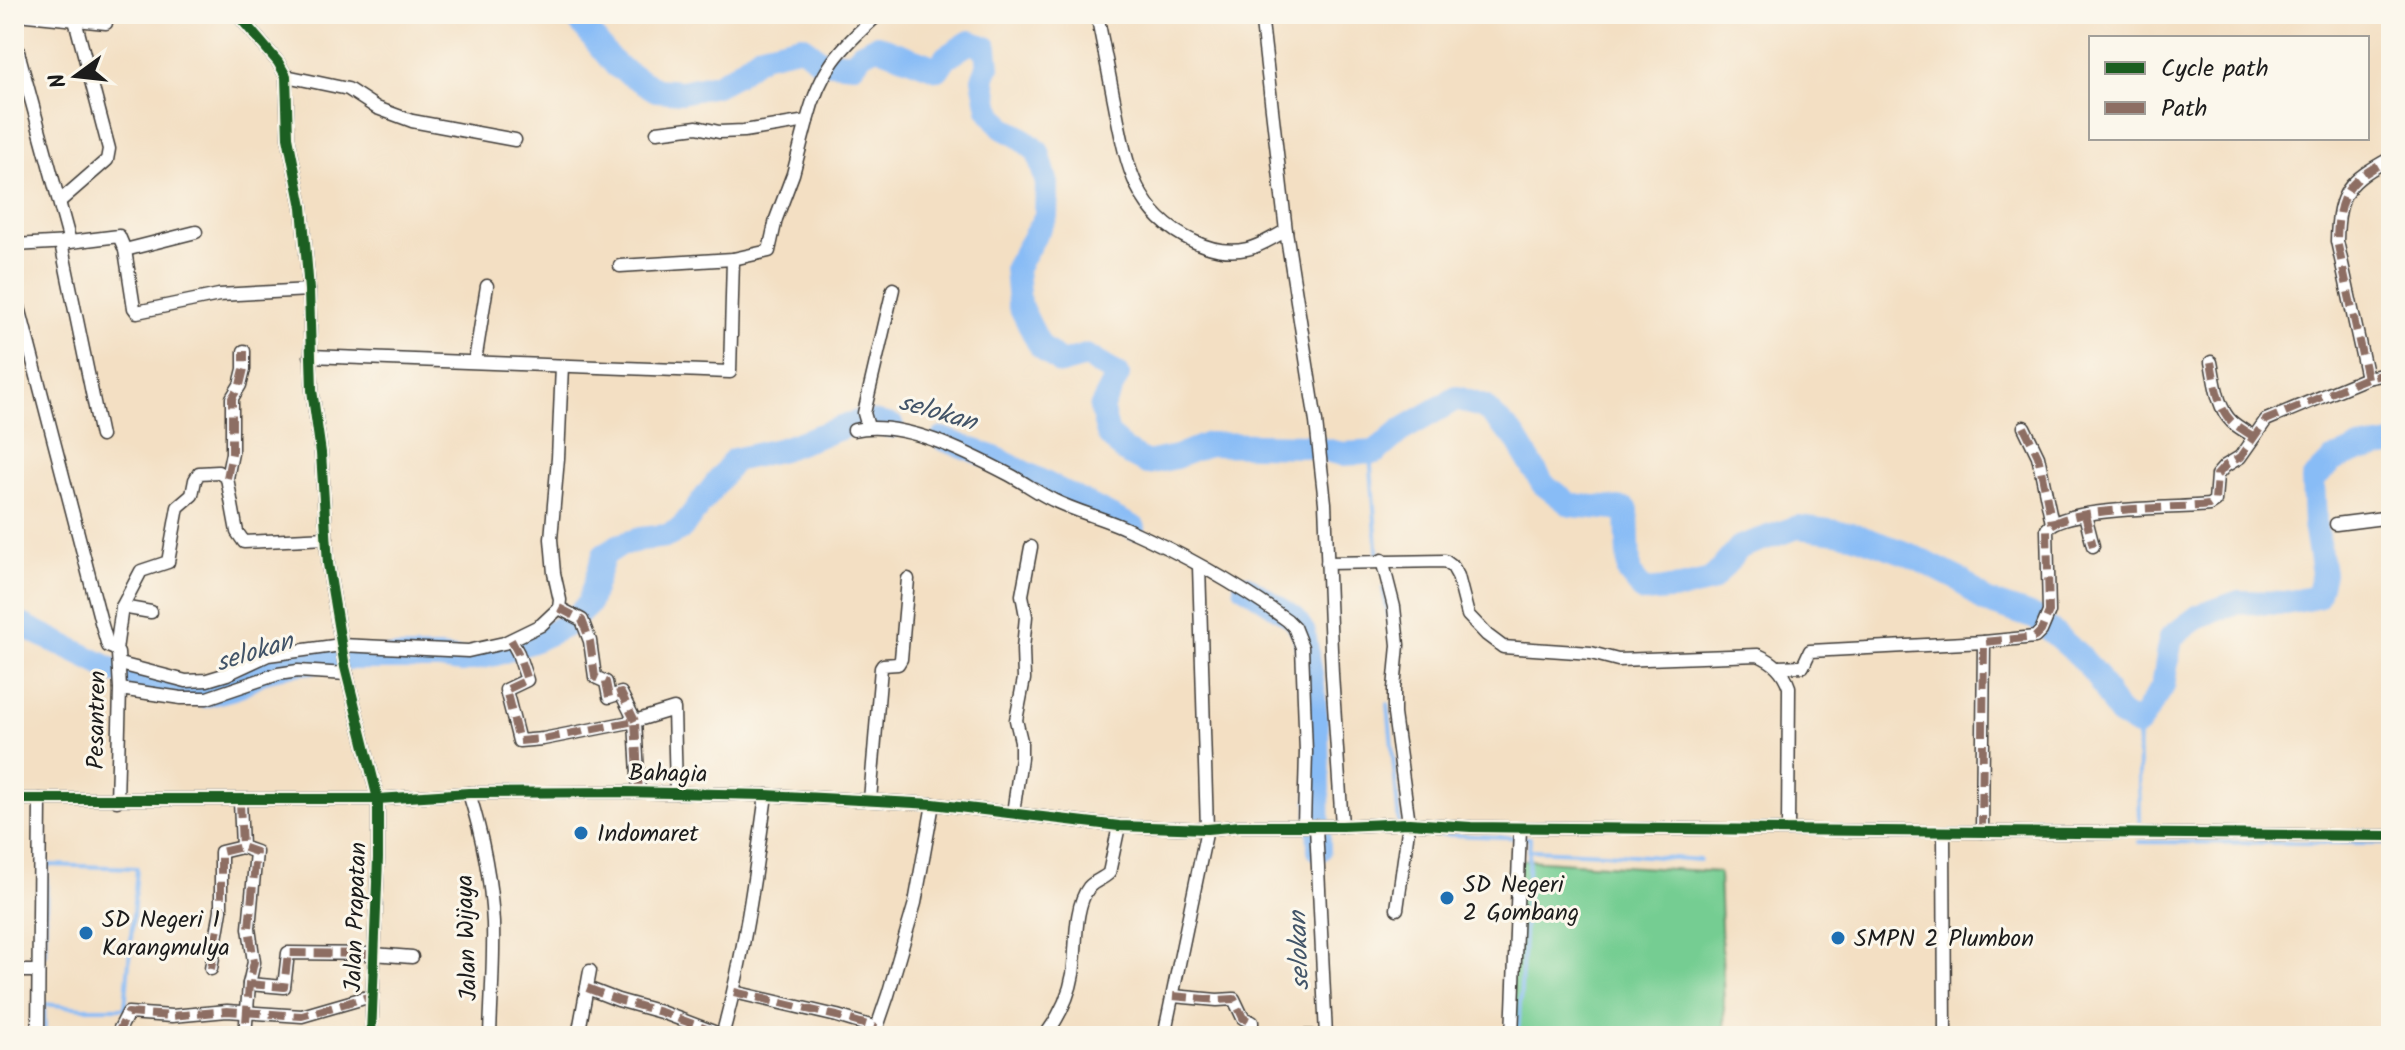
<svg xmlns="http://www.w3.org/2000/svg" width="2405" height="1050" viewBox="0 0 2405 1050" font-family="Kalam,sans-serif">
	<style>
		.green { fill: #75cd92; stroke: #487457; stroke-width: 2 }
		.lines { fill: none; stroke-linecap: round; stroke-linejoin: round }
		.stream { stroke: #88bcf6; stroke-width: 4 }
		.river { stroke: #88bcf6; stroke-width: 24 }
		.minor-casing { stroke: #3c3935; stroke-width: 15 }
		.minor { stroke: #fff; stroke-width: 12 }
		.quiet { stroke: #8d6e63; stroke-width: 8; stroke-dasharray: 16 8; stroke-linecap: butt }
		.cycleway-casing { stroke: #fbf7ec; stroke-width: 15 }
		.cycleway { stroke: #1b5e20; stroke-width: 10 }
		.poi-dot { fill: #1f6fb2; stroke: #fbf7ec; stroke-width: 3 }
		.labels { text-anchor: middle; stroke-width: 6; stroke-linejoin: round; paint-order: stroke }
		.street-label { font-size: 24px; fill: #1c1c1c; stroke: #fbf7ec }
		.poi-label { font-size: 24px; fill: #1c1c1c; stroke: #fbf7ec; text-anchor: start }
		.water-label { font-size: 26px; font-style: italic; fill: #425468; stroke: #fbf7ec }
	</style>
	<rect width="100%" height="100%" fill="#fbf7ec"/>
	<filter id="ink" filterUnits="userSpaceOnUse"><feTurbulence type="fractalNoise" baseFrequency=".0125" numOctaves="2"/><feDisplacementMap in="SourceGraphic" scale="16" xChannelSelector="R" yChannelSelector="G"/><feConvolveMatrix kernelMatrix="1 2 1 2 8 2 1 2 1" color-interpolation-filters="sRGB"/></filter>
	<filter id="wash" filterUnits="userSpaceOnUse"><feTurbulence type="fractalNoise" baseFrequency=".006" numOctaves="4" result="noise"/><feDisplacementMap in="SourceGraphic" scale="32" xChannelSelector="R" yChannelSelector="G"/><feGaussianBlur stdDeviation="1.8" result="paint"/><feColorMatrix in="noise" values="0 0 0 0 0 0 0 0 0 0 0 0 0 0 0 0 0 1.4 0 .05"/><feComposite in="paint" operator="in"/></filter>
	<g filter="url(#wash)">
		<rect width="100%" height="100%" fill="#f3dfc3"/>
		<polygon class="green" points="1510,859 1719,872 1725,1036 1511,1036"/>
		<g class="lines">
			<g class="stream">
				<polyline points="1370,453 1378,561"/>
				<polyline points="1383,589 1390,624"/>
				<polyline points="1388,704 1400,833 1530,838 1518,1036"/>
				<polyline points="2138,725 2140,821"/>
				<polyline points="2139,842 2391,843"/>
				<polyline points="1530,850 1605,853 1700,860"/>
				<polyline points="48,865 137,868 125,1008"/>
				<polyline points="45,954 47,865"/>
				<polyline points="44,1004 84,1008 125,1008"/>
				<polyline points="44,1006 45,1036"/>
			</g>
			<g class="river">
				<polyline points="566,14 575,16 616,66 656,90 681,92 716,85 735,75 762,55 802,46 820,61 854,64 862,53 877,46 938,69 946,57 970,42 986,48 988,67 983,79 989,109 1003,128 1020,137 1038,152 1047,184 1046,216 1016,268 1019,304 1040,346 1061,363 1086,356 1118,375 1101,408 1108,434 1124,451 1147,463 1176,457 1208,444 1306,446 1343,454 1376,452 1400,431 1457,398 1484,407 1515,437 1543,484 1571,505 1627,510 1629,573 1644,591 1681,588 1711,581 1740,547 1798,527 1852,534 1908,554 1960,580 1985,601 2036,618 2080,656 2096,675 2119,714 2138,725 2163,686 2171,637 2199,616 2239,602 2285,603 2317,597 2323,573 2315,524 2313,480 2333,460 2358,450 2391,445"/>
				<polyline points="943,439 997,459 1134,528"/>
				<polyline points="1245,586 1294,618 1304,633 1313,686 1317,731 1319,850"/>
				<polyline points="14,621 113,670 142,680 204,696 234,688 264,671 292,664 351,658 440,658 462,661 496,654 530,642 567,625 588,605 604,555 618,546 640,539 667,536 681,529 734,460 782,449 863,420 892,426"/>
			</g>
		</g>
	</g>
	<g filter="url(#ink)">
		<g class="lines">
			<g class="minor-casing">
				<g id="minor">
					<polyline points="17,14 106,23"/>
					<polyline points="237,14 278,62 286,76 288,137 302,207 309,290 312,390 321,453 328,564 345,667 378,799 378,858 371,1036"/>
					<path d="M1097,14c6,30 12,60 18,91 11,57 19,109 78,136 16,8 36,12 54,8 14,-3 26,-12 39,-18"/>
					<polyline points="1261,14 1286,231 1316,422 1325,503 1332,674 1342,826"/>
					<polyline points="14,37 70,242"/>
					<polyline points="286,76 348,89 377,108 412,121 515,140"/>
					<path d="M657,132l40,-5 22,5 25,-1 63,-10c13,-51 33,-73 72,-107"/>
					<polyline points="60,201 107,160 109,149 75,20"/>
					<polyline points="61,243 101,436"/>
					<polyline points="14,245 70,242 119,236 125,250 134,308 137,312 219,295 309,290"/>
					<polyline points="125,250 196,232"/>
					<polyline points="620,266 733,259 769,251 776,219 793,174 807,121"/>
					<polyline points="14,288 101,622 108,646 115,649 118,653 120,689 117,801"/>
					<polyline points="310,356 730,372 733,259"/>
					<polyline points="475,361 487,286"/>
					<path d="M2211,362c4,19 6,46 21,60 7,6 15,10 22,15"/>
					<path d="M2367,378l-30,-137c1,-50 12,-60 54,-83"/>
					<polyline points="868,427 864,413 893,289"/>
					<polyline points="2024,427 2038,456 2052,523"/>
					<path d="M854,430c48,-11 114,23 156,45 15,8 28,18 43,25 24,12 50,18 74,29 56,25 111,56 160,91l7,7 8,20 4,105 -2,73"/>
					<polyline points="227,478 232,453 232,398 240,385 244,369 244,351"/>
					<polyline points="2085,515 2093,546"/>
					<polyline points="2336,524 2391,517"/>
					<polyline points="1382,560 1394,607 1398,645 1394,689 1394,714 1409,823 1397,909"/>
					<path d="M1327,563l118,-2 8,6 5,9 10,39 19,20 16,12 88,6 27,7 140,-5c16,7 25,15 31,32l-1,143"/>
					<polyline points="122,607 151,612"/>
					<polyline points="559,608 582,620 590,641 595,677 606,682 609,697 621,693 635,721 674,709 676,793"/>
					<polyline points="511,640 518,653 527,680 506,690 519,741 543,739 635,721 639,792"/>
					<polyline points="116,650 122,607 141,571 168,562 178,507 192,495 195,480 199,473 218,472 227,478 237,532 244,542 327,538"/>
					<polyline points="120,664 186,681 207,680 227,674 268,655 341,645 468,651 504,643 541,625 559,608 560,600 554,573 551,539 558,458 562,366"/>
					<polyline points="1779,667 1803,666 1810,651 1984,642"/>
					<polyline points="120,689 181,698 207,698 278,674 298,671 347,674"/>
					<path d="M469,793c13,42 22,85 24,130 1,37 -2,75 -3,113"/>
					<polyline points="14,799 378,799 469,793 624,792 766,795 933,804 1119,826 1207,829 1240,826 1342,826 1409,823 1471,827 2391,836"/>
					<polyline points="870,800 881,668 883,665 898,664 901,659 908,579"/>
					<polyline points="240,801 242,847 256,852 249,928 254,962 249,984 245,1036"/>
					<polyline points="1013,813 1021,758 1021,741 1016,720 1024,679 1023,649 1026,616 1022,595 1031,547"/>
					<polyline points="1316,826 1326,1036"/>
					<polyline points="1944,832 1945,1036"/>
					<path d="M1982,832l2,-190 51,-5 6,-6 8,-19 -2,-83c17,-23 131,-20 162,-24l6,-4 2,-26 8,-9 15,-9 26,-37 101,-42 24,-5"/>
					<polyline points="211,969 221,910 221,852 242,847"/>
					<polyline points="14,971 38,971"/>
					<polyline points="249,984 284,987 288,953 373,954 412,957"/>
					<polyline points="587,988 618,1000 661,1012 722,1035"/>
					<polyline points="734,992 837,1016 877,1028"/>
					<polyline points="1173,996 1217,1000 1234,999 1243,1018 1252,1022 1252,1032 1267,1036"/>
					<polyline points="38,1036 40,799"/>
					<polyline points="116,1036 128,1013 172,1016 227,1011 302,1016 371,996"/>
					<polyline points="578,1036 590,971"/>
					<path d="M722,1036c22,-79 33,-160 44,-241"/>
					<polyline points="874,1036 888,995 915,903 933,804"/>
					<path d="M1045,1036c14,-19 24,-38 28,-62 4,-25 0,-66 16,-87 5,-6 14,-8 20,-14l10,-47"/>
					<polyline points="1164,1036 1207,829 1199,566"/>
					<polyline points="1305,1036 1312,1036"/>
					<polyline points="1512,1036 1520,828"/>
				</g>
			</g>
			<use href="#minor" class="minor"/>
			<g class="quiet">
				<path d="M2211,362c4,19 6,46 21,60 7,6 15,10 22,15"/>
				<path d="M2367,378l-30,-137c1,-50 12,-60 54,-83"/>
				<polyline points="2024,427 2038,456 2052,523"/>
				<polyline points="227,478 232,453 232,398 240,385 244,369 244,351"/>
				<polyline points="2085,515 2093,546"/>
				<polyline points="559,608 582,620 590,641 595,677 606,682 609,697 621,693 635,721"/>
				<polyline points="511,640 518,653 527,680 506,690 519,741 543,739 635,721 639,792"/>
				<polyline points="240,801 242,847 256,852 249,928 254,962 249,984 245,1036"/>
				<path d="M1982,832l2,-190 51,-5 6,-6 8,-19 -2,-83c17,-23 131,-20 162,-24l6,-4 2,-26 8,-9 15,-9 26,-37 101,-42 24,-5"/>
				<polyline points="211,969 221,910 221,852 242,847"/>
				<polyline points="249,984 284,987 288,953 373,954"/>
				<polyline points="587,988 618,1000 661,1012 722,1035"/>
				<polyline points="734,992 837,1016 877,1028"/>
				<polyline points="1173,996 1217,1000 1234,999 1243,1018 1252,1022 1252,1032 1267,1036"/>
				<polyline points="116,1036 128,1013 172,1016 227,1011 302,1016 371,996"/>
				<polyline points="1305,1036 1312,1036"/>
			</g>
			<g class="cycleway-casing">
				<g id="cycleway">
					<polyline points="237,14 278,62 286,76 288,137 302,207 309,290 312,390 321,453 328,564 345,667 378,799 378,858 371,1036"/>
					<polyline points="14,799 378,799 469,793 624,792 766,795 933,804 1119,826 1207,829 1240,826 1342,826 1409,823 1471,827 2391,836"/>
				</g>
			</g>
			<use href="#cycleway" class="cycleway"/>
		</g>
	</g>
	<g class="poi-dot">
		<circle cx="581" cy="833" r="8"/>
		<circle cx="1447" cy="898" r="8"/>
		<circle cx="86" cy="933" r="8"/>
		<circle cx="1838" cy="938" r="8"/>
	</g>
	<g class="labels">
		<g class="street-label">
			<text transform="translate(96 720) rotate(-89)" y="8">Pesantren</text>
			<text transform="translate(668 773) rotate(1)" y="8">Bahagia</text>
			<text transform="translate(355 917) rotate(-88)" y="8">Jalan Prapatan</text>
			<text transform="translate(466 938) rotate(-92)" y="8">Jalan Wijaya</text>
		</g>
		<g class="poi-label">
			<text x="597" y="841">Indomaret</text>
			<text x="1463" y="892">SD Negeri<tspan x="1463" dy="28">2 Gombang</tspan></text>
			<text x="102" y="927">SD Negeri 1<tspan x="102" dy="28">Karangmulya</tspan></text>
			<text x="1854" y="946">SMPN 2 Plumbon</text>
		</g>
		<g class="water-label">
			<text transform="translate(938 411) rotate(16)" y="9">selokan</text>
			<text transform="translate(254 651) rotate(-17)" y="9">selokan</text>
			<text transform="translate(1298 951) rotate(-92)" y="9">selokan</text>
		</g>
	</g>
	<rect width="2405" height="1050" fill="none" stroke="#fbf7ec" stroke-width="48"/>
	<rect x="2089" y="36" width="280" height="104" fill="#fbf7ec" stroke="#a29f99" stroke-width="2"/>
	<rect x="2105" y="62" width="40" height="12" fill="#1b5e20" stroke="#a29f99" stroke-width="2"/>
	<text x="2161" y="76" font-size="24" fill="#1c1c1c">Cycle path</text>
	<rect x="2105" y="102" width="40" height="12" fill="#8d6e63" stroke="#a29f99" stroke-width="2"/>
	<text x="2161" y="116" font-size="24" fill="#1c1c1c">Path</text>
	<g transform="translate(76 76) rotate(255)" stroke="#fbf7ec" stroke-width="6" paint-order="stroke">
	<path d="M0-6L14 30L0 20L-14 30Z" fill="#1c1c1c"/>
	<text y="-12" font-size="22" font-weight="bold" text-anchor="middle" fill="#1c1c1c">N</text>
	</g>
</svg>
